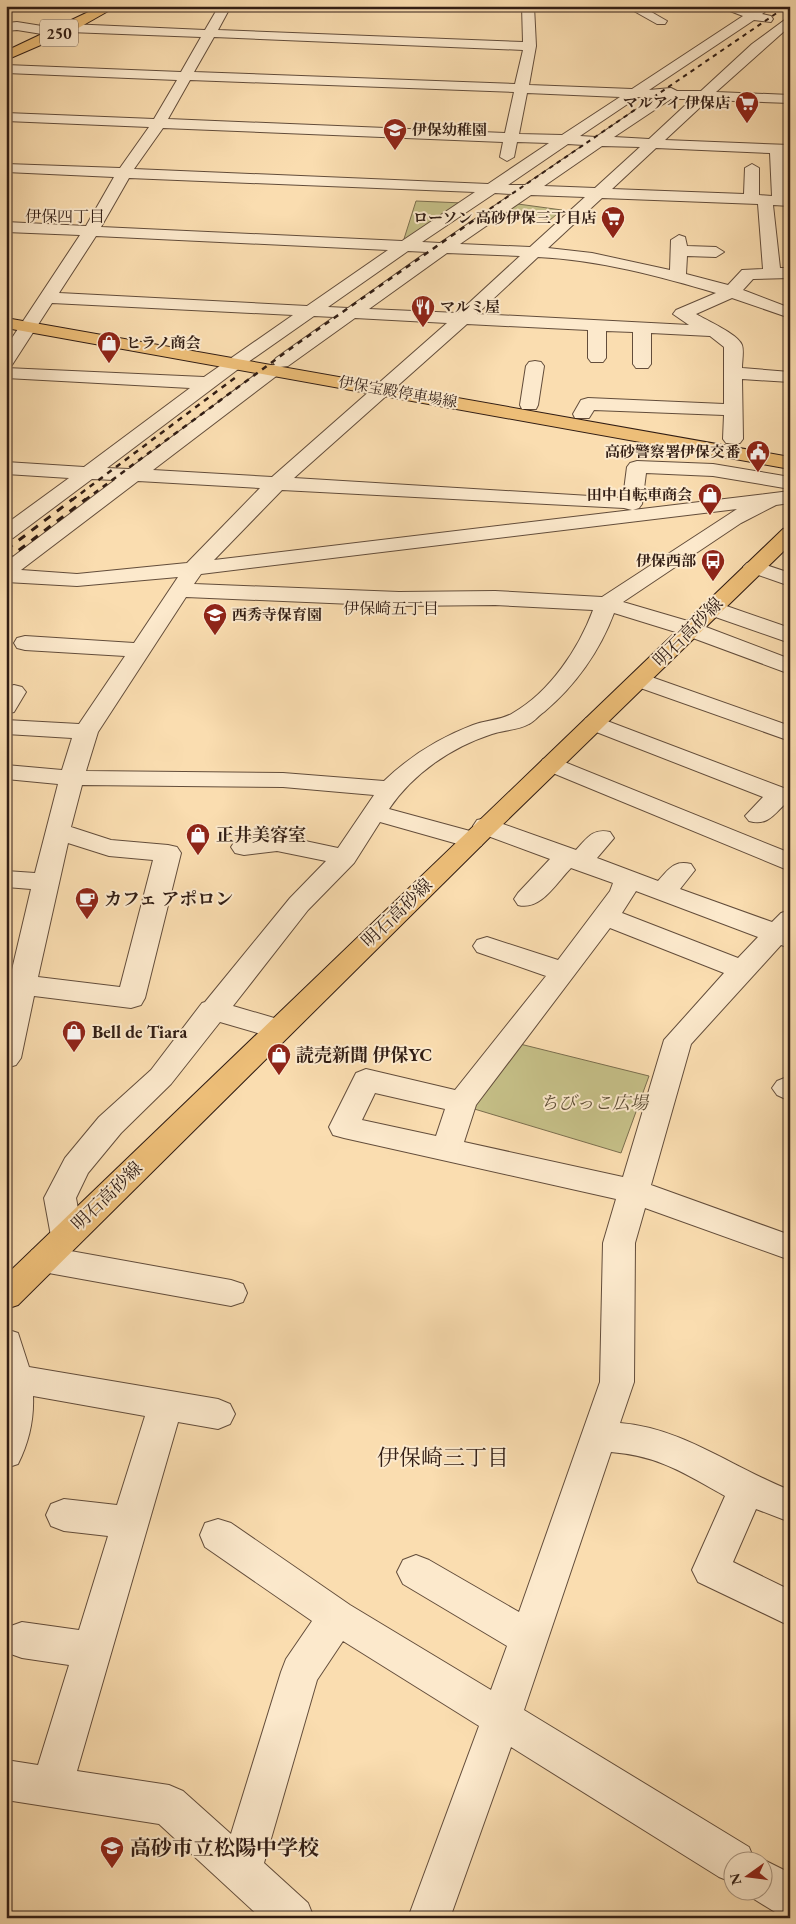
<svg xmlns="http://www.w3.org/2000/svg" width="796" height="1924" viewBox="0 0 796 1924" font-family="'EB Garamond','Noto Serif JP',serif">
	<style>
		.green { fill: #c5bf87; stroke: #7b6e4e }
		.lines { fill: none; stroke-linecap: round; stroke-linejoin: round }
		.minor-casing { stroke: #634d3b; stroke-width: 2 }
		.major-casing { stroke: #311d14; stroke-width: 2 }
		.highway-casing { stroke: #311d14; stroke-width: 2 }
		.minor { fill: #fce9cc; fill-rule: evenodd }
		.major { fill: #edbe78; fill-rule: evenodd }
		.highway { fill: #edbe78; fill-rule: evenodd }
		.rail-far2 { stroke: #311d14; stroke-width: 2; stroke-dasharray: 4.5 4.5; stroke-linecap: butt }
		.rail-far1 { stroke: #311d14; stroke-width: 2.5; stroke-dasharray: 5.5 5.5; stroke-linecap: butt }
		.rail { stroke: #311d14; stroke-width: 3; stroke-dasharray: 8 8; stroke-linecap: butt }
		.labels { text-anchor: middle; stroke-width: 4; stroke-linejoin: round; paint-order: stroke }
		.far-poi-label { font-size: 15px; font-weight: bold; fill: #311d14; stroke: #fce9cc; text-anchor: end }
		.far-street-label { font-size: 15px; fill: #311d14; stroke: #fce9cc }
		.shield { fill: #fce9cc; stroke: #6e5a4b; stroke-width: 1 }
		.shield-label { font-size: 16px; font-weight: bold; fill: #311d14 }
		.far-neighbourhood-label { font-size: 16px; fill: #311d14; stroke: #fce9cc }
		.street-label { font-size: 18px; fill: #311d14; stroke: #fce9cc }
		.poi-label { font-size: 18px; font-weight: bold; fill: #311d14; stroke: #fce9cc; text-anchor: start }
		.park-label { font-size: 18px; font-style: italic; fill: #5d4e36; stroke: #fce9cc }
		.near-poi-label { font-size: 21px; font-weight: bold; fill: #311d14; stroke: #fce9cc; text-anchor: start }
		.near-neighbourhood-label { font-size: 22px; fill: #311d14; stroke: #fce9cc }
	</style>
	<rect width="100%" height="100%" fill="#faddb0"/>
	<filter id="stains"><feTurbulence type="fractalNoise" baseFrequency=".004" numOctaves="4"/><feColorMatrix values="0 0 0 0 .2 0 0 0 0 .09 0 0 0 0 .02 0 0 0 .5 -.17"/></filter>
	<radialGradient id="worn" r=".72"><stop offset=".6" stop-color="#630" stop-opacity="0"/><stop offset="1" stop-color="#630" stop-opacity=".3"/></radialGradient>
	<g class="green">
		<polygon points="416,201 463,203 403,242"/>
		<polygon points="518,204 562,210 550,220 506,212"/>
		<polygon points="520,1044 649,1076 621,1153 471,1108"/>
	</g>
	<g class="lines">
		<g class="minor-casing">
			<g id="minor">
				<path d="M219,6h12l-13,24 305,12 -1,-36h12l2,40 -7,39 103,4 111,-73 -26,-10h22l12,4 6,-4h15l-10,8 9,2 2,3 -2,3 -17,-2 -105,70 22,-2 6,3h24l51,-47 38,-28v10l-74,66 74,3v8l-82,-3 -43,40 125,5v8h-5l5,53 -17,-1 7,63h10v10l-37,1 -10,11 47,18v10l-58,-20 -36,16c10,6 42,20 46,31 2,6 0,16 0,23l48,4v10l-48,-3 1,60 -3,4h-14l-3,-4 1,-24 -130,-5 -5,8h-14l-2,-4 8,-14 7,-2 136,6v-57l-14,-11 -59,-3v31l-3,4h-12l-3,-4v-32l-27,-1v27l-3,4h-12l-3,-4v-28l-121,-6 -173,154 329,20 4,-31 3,-4 7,-2 76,3 77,13v12l-77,-13 -67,-3 -4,31 -3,4 -6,2 157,-19v12l-14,2 -35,18 -118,79 75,22 92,35v15l-108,-40 -68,-21c-14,38 -39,73 -70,99 -5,3 -9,9 -15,12 -10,6 -25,6 -37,10 -40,13 -79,39 -103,75l92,25 4,6 -4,6 -9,2 -92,-26 -26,41 -46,47 -75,96 55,16 4,7 -4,7 -10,3 -58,-17 -49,62 -50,49 -33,40 -12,25 7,38 -5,9 -11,3 -11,-3 -5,-9 -7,-38 21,-40 34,-41 52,-47 51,-67 3,-1 85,-104 36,-37 -49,-10 -33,4 -9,-2 -4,-6 4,-6 42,-6 61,13 36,-53 -91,-8 -201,-2 -11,42 40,13 57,5 9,2 4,6 -36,145 -4,7 -10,3 -97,-12 -13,62 -5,7 -10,3v-73l25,-106 -25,-2v-16l29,2 23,-89 -52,-5v-14l56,5 10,-32 -66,-4v-14l73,4 46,-68 -100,-6 -8,-2 -3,-5 3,-5 8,-2 109,7 44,-66 -101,9 -71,-4v-20l109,-82 -23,-1 -79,59 -7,2v-16l63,-46 -63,-4v-12l78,5 106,-79 -184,-10v-10l198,9 89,-62 -241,-12 -40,62 -6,1v-19l74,-112 -74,-3v-10l80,4 28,-49 -108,-5v-8l114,4 29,-41 -143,-6v-8l148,6 23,-39 -171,-7v-8l175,7 20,-35 -132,-5 -6,-4 6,-4 136,6zM214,37l309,13 -8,34 -321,-12zM190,80l324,12 -9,41 -337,-14zM527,93l93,4 -58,38 -43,-1zM638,97l15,1 -57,39 -16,-1zM671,99h21l-43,40 -35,-2zM163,128l340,14 -3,15 7,4 7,-4 3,-15 32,1 -61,41 -354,-15zM568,144l16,1 -59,40h-17zM602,146l38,1 -45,41 -51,-2zM656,148l114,5 2,43 -13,-1v-27l-7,-4 -7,4 -1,26 -132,-5zM129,178l346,14 -73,49 -301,-14zM495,193l17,1 -72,49 -18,-1zM531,195l54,2 -55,50 -70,-3zM602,198l156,6 5,65 -21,1 -14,15 -42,-11 1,-18 29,1 8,-5 -8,-5 -29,-1 -2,-9 -6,-2 -8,5 -1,30 -78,-17 -44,-5zM96,236l292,14 -81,56 -248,-13zM408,251l19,1 -79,56 -20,-1zM447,253l73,3 -62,57 -89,-4zM538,257c61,3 121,19 178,36l-40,17 -3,4 16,11 -212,-11zM314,316l20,1 -58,41 -3,4 2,3 -8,1 -138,103 -22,-1 134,-101zM355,318l92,5 -175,154 -119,-7 126,-96 3,-4 -2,-3 8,-1zM138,481l122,7 -73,75 -110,11 -56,-4zM282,490l342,18 8,2 -418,50zM737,509l-135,88 -107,-6 -96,1 -205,-8 7,-10zM186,597l213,9 96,-1 98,5c-14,38 -43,82 -80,103 -11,7 -27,7 -40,12 -34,13 -63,31 -89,56l-101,-8 -197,-2 12,-39zM68,843l41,13 44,4 -33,127 -82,-10z"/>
				<polygon points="625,6 641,6 667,21 665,24 657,24"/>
				<polygon points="17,22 42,26 48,30 42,34 17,30 6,31 6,23"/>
				<polygon points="535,361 541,362 544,366 538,405 536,409 522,409 520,405 526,366 529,362"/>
				<polygon points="754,561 790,573 790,586 747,571 743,567 747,563"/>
				<polygon points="712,601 790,628 790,643 704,613 701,608 704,603"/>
				<polygon points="640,673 790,726 790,741 632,685 628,680 632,675"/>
				<polygon points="14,685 22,687 26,692 14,712 6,714 6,687"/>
				<path d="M594,716l195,74 1,16 -6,-1c-11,11 -18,21 -35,16l-4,-5 18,-19 -177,-69 -4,-5 4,-5z"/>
				<polygon points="552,757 790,853 790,871 543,769 540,764 543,759"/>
				<path d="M486,818l90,32c11,-12 17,-22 34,-18l4,6 -17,20 61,23c11,-12 16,-21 33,-17l4,6 -15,19 92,33 9,-9 9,-3v38l-9,-3 -90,99 -40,141 139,50v25l-145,-52 -10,35 -1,139 -14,41c63,5 113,45 170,67v32l-34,-13 -23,53 57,28v36l-92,-44 -6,-12 33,-74c-41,-23 -66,-40 -114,-44l-87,258 225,137 6,15h-21v21l-15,-6 -208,-130 -61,171h-42l71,-192 -136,-85 -26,39 -53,183 44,40 6,15h-53l-102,-94 -153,-24v-40l32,5 31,-100 -47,-7 -14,-5 -2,-21 2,-5 14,-5 57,8 29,-94 -44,-5 -13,-5 -5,-11 5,-11 13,-5 53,6 28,-89 -112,-20c1,24 -4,46 -15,68l-12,4v-139l12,4 11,34 189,32 12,5 5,10 -5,10 -12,5 -40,-7 -101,349 92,14 14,6 48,43 50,-162 5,-13 26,-38 -107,-74 -5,-12 5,-12 13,-4 13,4 119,82 141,85 16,-44 -104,-62 -6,-12 6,-12 13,-5 13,5 90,52 81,-230 3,-139 13,-44 -272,-61 -11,-3 -4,-8 27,-54 10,-4 89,21 91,-114 -69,-24 -4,-6 4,-6 10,-3 71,23 52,-69 3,-8 -42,-15c-15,15 -30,43 -53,37l-4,-6 4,-6 32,-34 -73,-27 -4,-6 4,-6zM636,891l122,46 -20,21 -116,-45zM610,928l114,45 -60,67 -41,137 -159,-35 12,-37zM375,1093l70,16 -9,27 -74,-16z"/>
				<polygon points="787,1077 790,1078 790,1101 777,1095 772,1088 777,1081"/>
				<polygon points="43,1246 231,1280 243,1284 247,1293 243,1302 231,1306 43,1272 32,1268 27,1259 32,1250"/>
				<polygon points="764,1860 790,1873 790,1918 775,1912 749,1896 747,1892 764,1892 764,1862 760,1862"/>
			</g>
		</g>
		<g class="major-casing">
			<g id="major">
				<polygon points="6,318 790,457 790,469 6,328"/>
				<polygon points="790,527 790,545 495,832 18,1305 6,1309 6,1275 783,529"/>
			</g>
		</g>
		<g class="highway-casing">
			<polygon id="highway" points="101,6 117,6 73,31 6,60 6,51"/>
		</g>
		<use href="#minor" class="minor"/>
		<use href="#major" class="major"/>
		<use href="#highway" class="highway"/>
		<polyline class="rail-far2" points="475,219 787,6"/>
		<g class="rail-far1">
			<polyline points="72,500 236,377"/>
			<polyline points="85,500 294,346 477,218"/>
		</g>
		<g class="rail">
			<polyline points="6,550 73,499"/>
			<polyline points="6,560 86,499"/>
		</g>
	</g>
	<defs>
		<g id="supermarket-pin" transform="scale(1.25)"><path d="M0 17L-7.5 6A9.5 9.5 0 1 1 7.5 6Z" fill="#8f2418" stroke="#fce9cc"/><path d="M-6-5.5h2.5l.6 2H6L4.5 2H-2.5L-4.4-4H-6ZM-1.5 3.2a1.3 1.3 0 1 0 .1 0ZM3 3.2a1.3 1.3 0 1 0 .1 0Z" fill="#fff"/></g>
		<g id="school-pin" transform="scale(1.25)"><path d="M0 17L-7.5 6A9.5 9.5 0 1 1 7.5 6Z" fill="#8f2418" stroke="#fce9cc"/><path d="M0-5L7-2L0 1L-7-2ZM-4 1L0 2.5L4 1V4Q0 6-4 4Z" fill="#fff"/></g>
		<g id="restaurant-pin" transform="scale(1.25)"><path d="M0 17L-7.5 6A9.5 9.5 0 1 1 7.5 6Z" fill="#8f2418" stroke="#fce9cc"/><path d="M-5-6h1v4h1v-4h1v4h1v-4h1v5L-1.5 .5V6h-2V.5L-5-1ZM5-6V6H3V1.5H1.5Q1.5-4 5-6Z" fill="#fff"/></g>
		<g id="shop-pin" transform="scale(1.25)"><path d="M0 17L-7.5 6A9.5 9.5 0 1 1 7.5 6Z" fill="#8f2418" stroke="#fce9cc"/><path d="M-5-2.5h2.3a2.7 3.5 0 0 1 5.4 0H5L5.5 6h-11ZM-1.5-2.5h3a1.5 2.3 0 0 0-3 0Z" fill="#fff"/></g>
		<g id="civic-pin" transform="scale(1.25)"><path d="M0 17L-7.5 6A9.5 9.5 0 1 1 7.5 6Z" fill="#8f2418" stroke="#fce9cc"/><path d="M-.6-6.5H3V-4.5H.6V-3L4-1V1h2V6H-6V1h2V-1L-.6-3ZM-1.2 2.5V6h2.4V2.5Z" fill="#fff"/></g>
		<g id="bus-pin" transform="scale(1.25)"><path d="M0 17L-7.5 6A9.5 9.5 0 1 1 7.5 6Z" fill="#8f2418" stroke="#fce9cc"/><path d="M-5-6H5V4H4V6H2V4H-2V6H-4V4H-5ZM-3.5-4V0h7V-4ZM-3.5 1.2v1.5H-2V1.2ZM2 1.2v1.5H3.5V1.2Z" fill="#fff"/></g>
		<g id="cafe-pin" transform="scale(1.25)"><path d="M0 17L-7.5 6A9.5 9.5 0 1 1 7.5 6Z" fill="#8f2418" stroke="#fce9cc"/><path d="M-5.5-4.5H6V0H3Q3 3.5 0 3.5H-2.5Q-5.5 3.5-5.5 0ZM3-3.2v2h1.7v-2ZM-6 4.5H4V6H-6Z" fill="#fff"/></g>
	</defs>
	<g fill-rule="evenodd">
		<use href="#supermarket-pin" x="747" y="103"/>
		<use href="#school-pin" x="395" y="130"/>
		<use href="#supermarket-pin" x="613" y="218"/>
		<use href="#restaurant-pin" x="423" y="307"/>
		<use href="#shop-pin" x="109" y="343"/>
		<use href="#civic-pin" x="758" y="452"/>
		<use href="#shop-pin" x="710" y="495"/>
		<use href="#bus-pin" x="713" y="561"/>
		<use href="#school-pin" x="215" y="615"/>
		<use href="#shop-pin" x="198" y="835"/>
		<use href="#cafe-pin" x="87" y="899"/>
		<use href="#shop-pin" x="74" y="1032"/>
		<use href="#shop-pin" x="279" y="1055"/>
		<use href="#school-pin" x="112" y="1848"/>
	</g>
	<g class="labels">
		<g class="far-poi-label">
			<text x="730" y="108">マルアイ 伊保店</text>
			<text x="412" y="135" text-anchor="start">伊保幼稚園</text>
			<text x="596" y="223">ローソン 高砂伊保三丁目店</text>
			<text x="440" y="312" text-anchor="start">マルミ屋</text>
			<text x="126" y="348" text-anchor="start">ヒラノ商会</text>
			<text x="740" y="457">高砂警察署伊保交番</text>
			<text x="692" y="500">田中自転車商会</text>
			<text x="696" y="566">伊保西部</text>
			<text x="232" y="620" text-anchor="start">西秀寺保育園</text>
		</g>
		<g class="far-street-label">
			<text transform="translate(398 392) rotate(10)" y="5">伊保宝殿停車場線</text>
		</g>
		<rect class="shield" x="40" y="19.5" width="38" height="27" rx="4"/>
		<g class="shield-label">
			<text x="59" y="39">250</text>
		</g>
		<g class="far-neighbourhood-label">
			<text x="65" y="222">伊保四丁目</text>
			<text x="391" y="614">伊保崎五丁目</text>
		</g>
		<g class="street-label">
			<text transform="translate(688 632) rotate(-45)" y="6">明石高砂線</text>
			<text transform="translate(397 913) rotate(-44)" y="6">明石高砂線</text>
			<text transform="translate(107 1196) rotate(-44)" y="6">明石高砂線</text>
		</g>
		<g class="poi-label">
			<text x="216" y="841">正井美容室</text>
			<text x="104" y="905">カフェ アポロン</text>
			<text x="92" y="1038">Bell de Tiara</text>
			<text x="296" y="1061">読売新聞 伊保YC</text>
		</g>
		<g class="park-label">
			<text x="594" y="1109">ちびっこ広場</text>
		</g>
		<g class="near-poi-label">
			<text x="130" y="1855">高砂市立松陽中学校</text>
		</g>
		<g class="near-neighbourhood-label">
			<text x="443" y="1465">伊保崎三丁目</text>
		</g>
	</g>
	<rect width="796" height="1924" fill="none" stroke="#faddb0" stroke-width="25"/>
	<rect x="8" y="8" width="781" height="1909" fill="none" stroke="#311d14" stroke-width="2.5"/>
	<rect x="12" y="12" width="771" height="1899" fill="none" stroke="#311d14"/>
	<g transform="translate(748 1876) rotate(256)"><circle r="24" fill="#fce9cc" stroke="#ab9782"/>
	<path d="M0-4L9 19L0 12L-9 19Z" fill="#8f2418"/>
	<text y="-8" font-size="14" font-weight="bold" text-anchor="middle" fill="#311d14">N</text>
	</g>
	<rect width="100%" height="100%" filter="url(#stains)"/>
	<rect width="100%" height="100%" fill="url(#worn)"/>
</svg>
